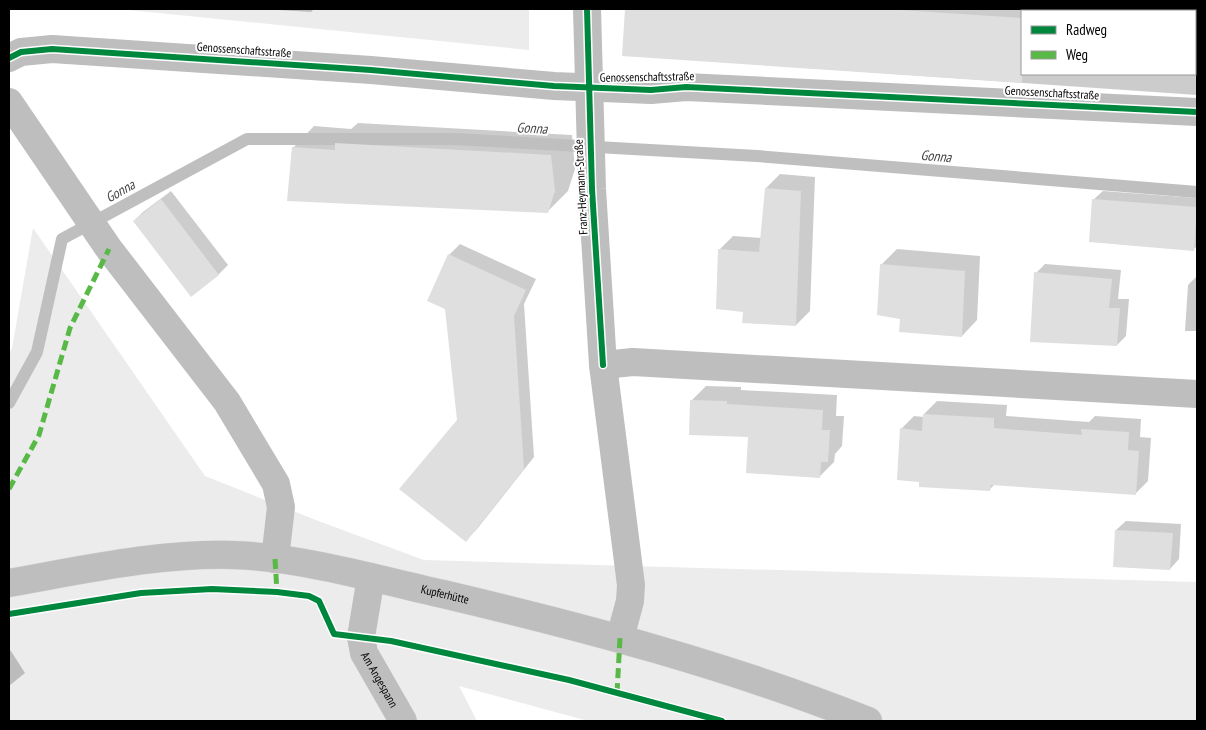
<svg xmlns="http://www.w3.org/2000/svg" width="1206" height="730" viewBox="0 0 1206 730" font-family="'PT Sans Narrow',sans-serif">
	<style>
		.green { fill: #ececec }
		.shadow { fill: #0003; fill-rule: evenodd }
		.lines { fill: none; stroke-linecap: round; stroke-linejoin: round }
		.stream { stroke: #bfbfbf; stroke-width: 12 }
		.building { fill: #dfdfdf }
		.major-casing { stroke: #dbdbdb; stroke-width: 29 }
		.minor { stroke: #bebebe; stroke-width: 28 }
		.major { stroke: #bebebe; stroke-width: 28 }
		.quiet { stroke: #58b947; stroke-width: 5; stroke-dasharray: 10 5; stroke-linecap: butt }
		.cycleway-casing { stroke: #fff; stroke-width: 9 }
		.cycleway { stroke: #00873e; stroke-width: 6 }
		.labels { text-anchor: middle; stroke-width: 4; stroke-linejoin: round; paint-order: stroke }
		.street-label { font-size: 12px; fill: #000; stroke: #fff }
		.water-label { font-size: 14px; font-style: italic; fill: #444; stroke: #fff }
	</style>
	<rect width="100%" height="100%" fill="#fff"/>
	<g class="green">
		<polygon points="118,9 529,9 529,50"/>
		<polygon points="33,228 205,476 321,522 424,560 1197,582 1197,721 588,721 459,686 477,721 9,721 9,354 12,348"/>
	</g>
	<g class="shadow">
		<polygon points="262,9 314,9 311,12"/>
		<path d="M626,9h571v86l-574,-40zM1022,11h173v63h-173z"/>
		<polygon points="358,123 572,135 575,169 568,191 547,212 293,148 314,126 351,129"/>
		<polygon points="780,174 815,177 810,311 796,325 744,311 719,250 733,236 762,238 766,188"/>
		<polygon points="171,191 228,265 219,274 191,295 134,221 143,212"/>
		<polygon points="1103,191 1197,198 1197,246 1193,250 1093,200"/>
		<polygon points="460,244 536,279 524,304 534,457 477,529 466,540 449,255"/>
		<polygon points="897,249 980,256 977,320 962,336 902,318 881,265"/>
		<polygon points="1045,264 1121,270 1118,299 1129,299 1126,336 1117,345 1036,273"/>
		<polygon points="1197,276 1197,331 1185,331 1188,285"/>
		<polygon points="706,386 741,387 741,390 837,395 836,416 844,416 842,446 835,454 834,462 820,476 749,436 691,401"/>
		<polygon points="937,401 1007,405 1006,416 1089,422 1095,416 1141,419 1140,437 1151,438 1148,481 1135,494 995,484 990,489 920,481 901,429 914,416 924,417 924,414"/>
		<polygon points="1126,521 1181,524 1179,559 1170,569 1116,530"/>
		<polygon points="9,648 25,673 9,686"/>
	</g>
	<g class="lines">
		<polyline class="stream" points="9,403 37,352 62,239 247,139 455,139 757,156 1197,192"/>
	</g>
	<g class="building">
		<polygon points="625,9 886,9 1022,18 1022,83 622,56"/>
		<polygon points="335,143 551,155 555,191 548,213 287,201 292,147 335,150"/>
		<polygon points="765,188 801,191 796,326 742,323 743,312 716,309 718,249 759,252"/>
		<polygon points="161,199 219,275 191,297 133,221"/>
		<polygon points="1092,199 1197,207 1194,251 1089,242"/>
		<polygon points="448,254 526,290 514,316 524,469 466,542 399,489 457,420 445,309 427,301"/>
		<polygon points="880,264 965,271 962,337 899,332 900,319 877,315"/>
		<polygon points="1034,272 1112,279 1109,308 1120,308 1117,346 1030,342"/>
		<polygon points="690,400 727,401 727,404 823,410 822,430 830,430 828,462 821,462 820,478 746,473 748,437 689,435"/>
		<polygon points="923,414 994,418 994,428 1082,435 1081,429 1129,432 1128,450 1139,451 1136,495 991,485 990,491 919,487 919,482 897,480 900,428 922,431"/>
		<polygon points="1115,530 1173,533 1170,570 1113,567"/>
	</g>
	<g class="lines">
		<g class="major-casing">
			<g id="major">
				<path id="s2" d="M9,583c74,-13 149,-30 224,-28 68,2 143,24 210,39 144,34 287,72 425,127"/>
			</g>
		</g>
		<g class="minor">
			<polyline points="587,9 592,189 603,365 631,585 630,601 620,638"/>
			<polyline points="9,58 21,52 52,49 371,70 554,86 651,90 686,87 1197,112"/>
			<polyline points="9,102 109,249 227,402 276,484 281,507 275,559"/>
			<polyline points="603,365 633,362 1197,394"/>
			<path id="s1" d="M371,577l-10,60 3,16 39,68"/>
		</g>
		<use href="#major" class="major"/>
		<g class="quiet">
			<polyline points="9,489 39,435 70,328 109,249"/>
			<polyline points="275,559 277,592"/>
			<polyline points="617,693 620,638"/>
		</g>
		<g class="cycleway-casing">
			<g id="cycleway">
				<polyline points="587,9 592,189 603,365"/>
				<polyline points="9,58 21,52 52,49 371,70 554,86 651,90 686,87 1197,112"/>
				<polyline points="9,614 141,593 212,589 277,592 309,596 319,601 334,634 391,641 569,680 722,721"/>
			</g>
		</g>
		<use href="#cycleway" class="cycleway"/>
	</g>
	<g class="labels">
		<g class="street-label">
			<text transform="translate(244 50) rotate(4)" y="4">Genossenschaftsstraße</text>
			<text transform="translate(647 77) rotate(-1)" y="4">Genossenschaftsstraße</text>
			<text transform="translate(1052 93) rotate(3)" y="4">Genossenschaftsstraße</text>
			<text transform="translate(581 187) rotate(-93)" y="4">Franz-Heymann-Straße</text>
			<text dy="4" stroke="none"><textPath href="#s2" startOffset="442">Kupferhütte</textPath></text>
			<text dy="4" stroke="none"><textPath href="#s1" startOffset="108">Am Angespann</textPath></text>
		</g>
		<g class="water-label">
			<text transform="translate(532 128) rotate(3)" y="5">Gonna</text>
			<text transform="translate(936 156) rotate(5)" y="5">Gonna</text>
			<text transform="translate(120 191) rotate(-29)" y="5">Gonna</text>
		</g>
	</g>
	<rect width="1206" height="730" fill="none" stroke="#000000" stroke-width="20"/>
	<rect x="1021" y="10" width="175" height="65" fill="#ffffff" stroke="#999999"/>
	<rect x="1031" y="26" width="25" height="8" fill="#00873e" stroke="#999999"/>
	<text x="1066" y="35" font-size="15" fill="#000000">Radweg</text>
	<rect x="1031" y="51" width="25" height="8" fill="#58b947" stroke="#999999"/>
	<text x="1066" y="60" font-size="15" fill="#000000">Weg</text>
</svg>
